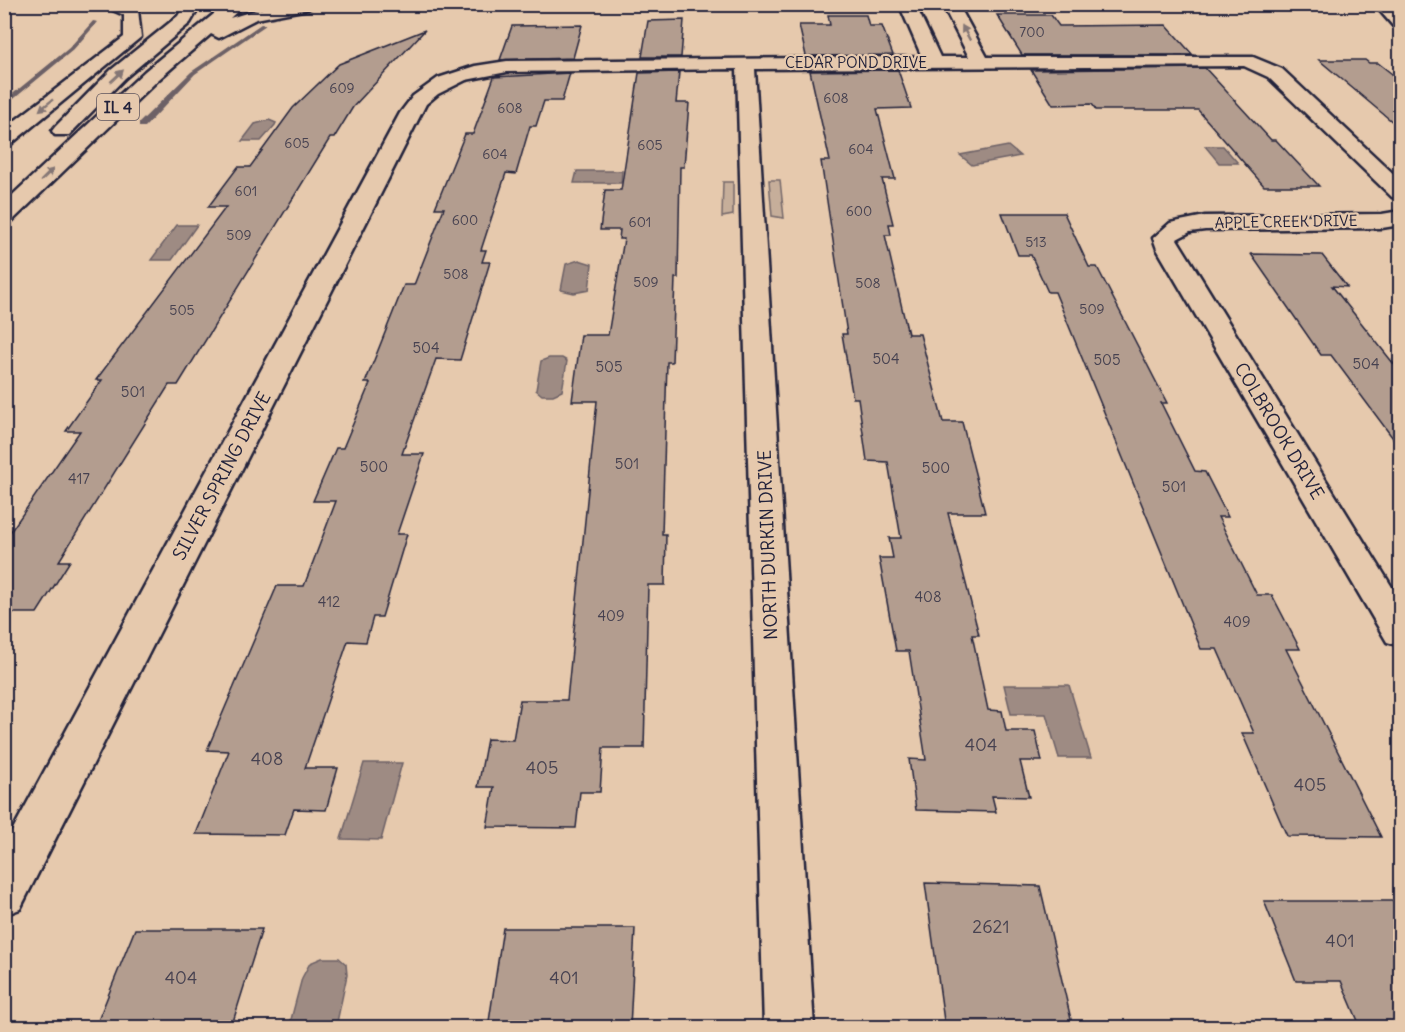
<svg xmlns="http://www.w3.org/2000/svg" width="1405" height="1032" viewBox="0 0 1405 1032" font-family="Delius,sans-serif">
	<style>
		.green { fill: #c6ae9a; stroke: #74686a; stroke-width: 1.5 }
		.water { fill: #9e8b83; stroke: #6c6166; stroke-width: 1.5 }
		.lines { fill: none; stroke-linecap: round; stroke-linejoin: round }
		.stream { fill: #6c6166; fill-rule: evenodd }
		.building { fill: #b39d8f; stroke: #22223b; stroke-width: 1.5 }
		.minor-casing { stroke: #22223b; stroke-width: 5 }
		.trunk-casing { stroke: #22223b; stroke-width: 5 }
		.minor { fill: #e6c9ad; fill-rule: evenodd }
		.trunk { fill: #e6c9ad; fill-rule: evenodd }
		.oneway { fill: #847674 }
		.labels { text-anchor: middle; stroke-width: 4.5; stroke-linejoin: round; paint-order: stroke }
		.far-number-label { font-size: 14px; fill: #464150 }
		.far-street-label { font-size: 15px; fill: #22223b; stroke: #e6c9ad }
		.number-label { font-size: 15px; fill: #464150 }
		.shield { fill: #e6c9ad; stroke: #5d545d; stroke-width: 1.5 }
		.shield-label { font-size: 16px; font-weight: bold; fill: #22223b }
		.street-label { font-size: 18px; fill: #22223b; stroke: #e6c9ad }
		.near-number-label { font-size: 18px; fill: #464150 }
	</style>
	<rect width="100%" height="100%" fill="#e6c9ad"/>
	<filter id="ink" filterUnits="userSpaceOnUse"><feTurbulence type="fractalNoise" baseFrequency=".0167" numOctaves="2"/><feDisplacementMap in="SourceGraphic" scale="12" xChannelSelector="R" yChannelSelector="G"/><feConvolveMatrix kernelMatrix="1 2 1 2 8 2 1 2 1" color-interpolation-filters="sRGB"/></filter>
	<g filter="url(#ink)">
		<g class="green">
			<polygon points="769,180 780,180 784,218 772,216"/>
			<polygon points="723,182 733,182 733,215 722,217"/>
		</g>
		<g class="water">
			<polygon points="269,120 276,123 275,125 261,141 242,141 255,124"/>
			<polygon points="1008,146 1020,156 972,165 960,155"/>
			<polygon points="1205,146 1223,146 1238,163 1219,163"/>
			<polygon points="577,171 622,171 621,183 574,183"/>
			<polygon points="177,225 197,225 172,260 151,260"/>
			<polygon points="579,260 592,264 589,290 574,293 561,290 566,264"/>
			<polygon points="549,358 562,358 567,361 562,391 553,395 542,395 536,390 541,361"/>
			<polygon points="1004,685 1069,685 1091,758 1059,758 1046,714 1011,714"/>
			<polygon points="364,763 402,763 381,840 341,839"/>
			<polygon points="322,958 339,958 346,964 347,975 336,1027 289,1027 302,978 310,963"/>
		</g>
		<g class="lines">
			<g class="stream">
				<polygon points="93,21 98,22 73,50 4,107 4,101 69,48"/>
				<polygon points="261,24 266,25 195,74 145,127 139,127 139,123 191,72"/>
			</g>
		</g>
		<g class="building">
			<polygon points="828,15 866,15 869,26 882,26 893,55 806,56 799,25 830,25"/>
			<polygon points="997,15 1051,15 1059,26 1166,25 1193,55 1022,55"/>
			<polygon points="684,20 681,57 642,57 648,21"/>
			<polygon points="582,25 573,58 500,60 512,26"/>
			<polygon points="425,30 353,107 334,138 330,138 178,385 169,385 59,561 70,561 37,613 4,613 4,541 80,431 66,431 102,380 96,380 226,207 208,207 238,167 250,167 293,108 339,64"/>
			<polygon points="1319,60 1365,60 1369,63 1378,63 1401,81 1401,129"/>
			<polygon points="1205,68 1271,140 1276,140 1319,186 1264,186 1198,110 1096,110 1092,104 1053,105 1031,70"/>
			<polygon points="898,70 911,108 877,109 895,179 882,179 893,224 889,224 891,235 885,235 908,334 920,334 943,422 962,422 985,513 948,513 979,635 972,635 988,710 1002,711 1006,731 1035,731 1042,761 1020,761 1029,797 992,796 996,812 916,810 909,759 926,760 909,651 896,651 879,558 893,558 889,538 901,538 888,462 867,461 858,398 853,398 842,334 847,334 821,161 830,161 810,71"/>
			<polygon points="679,72 676,103 689,103 684,167 680,167 678,278 675,278 672,362 667,362 662,534 666,534 665,585 648,585 644,748 603,748 600,792 580,792 576,828 487,827 494,787 478,787 487,739 513,740 520,700 567,700 597,401 572,401 581,335 608,335 624,239 619,239 620,230 600,230 605,190 621,190 639,73"/>
			<polygon points="570,73 562,101 544,101 536,126 530,126 516,174 506,173 481,250 486,250 482,262 490,262 460,360 436,359 402,454 424,454 397,534 407,534 382,617 373,617 366,642 348,641 305,768 338,768 326,810 294,809 285,835 196,834 229,751 207,750 277,586 304,586 336,501 313,501 336,448 343,448 370,383 365,383 404,285 414,285 444,208 435,208 465,134 473,134 494,77"/>
			<polygon points="1002,213 1064,213 1089,267 1097,267 1167,403 1161,403 1195,471 1205,472 1228,517 1218,517 1257,595 1272,595 1300,649 1286,649 1381,837 1287,836 1242,733 1254,733 1217,649 1201,649 1055,292 1048,292 1031,255 1018,255"/>
			<polygon points="1251,254 1322,255 1347,287 1332,286 1401,373 1401,449 1331,355 1321,355"/>
			<polygon points="925,883 1040,886 1073,1028 945,1028"/>
			<polygon points="1264,901 1401,901 1401,1028 1361,1028 1341,981 1296,981"/>
			<polygon points="503,928 635,928 630,1028 488,1028"/>
			<polygon points="135,929 262,929 231,1028 95,1028"/>
		</g>
		<g class="lines">
			<g class="minor-casing">
				<g id="minor">
					<polygon points="899,4 915,4 940,57 969,57 942,4 958,4 987,57 1253,57 1282,69 1400,180 1400,199 1392,197 1268,77 1244,66 755,69 814,1028 764,1028 737,69 507,72 466,80 438,94 426,104 20,909 4,915 4,846 400,113 413,96 438,78 475,66 507,61 922,57"/>
					<polygon points="1374,4 1392,4 1400,14 1400,28 1394,27"/>
					<polygon points="1400,211 1400,225 1382,228 1205,230 1190,232 1177,239 1400,600 1400,646 1387,642 1157,249 1153,238 1170,223 1205,216 1382,214"/>
				</g>
			</g>
			<g class="trunk-casing">
				<g id="trunk">
					<polygon points="99,4 129,4 138,10 141,37 11,144 4,146 4,129 124,37 124,15"/>
					<polygon points="179,4 195,4 197,11 190,23 125,78 69,135 55,135 52,131 55,127 111,70 178,16 181,11"/>
					<polygon points="226,4 245,4 230,18 276,4 316,4 308,9 256,19 219,38 211,34 159,79 12,221 4,223 4,203 145,71"/>
				</g>
			</g>
			<use href="#minor" class="minor"/>
			<use href="#trunk" class="trunk"/>
		</g>
		<defs><path id="oneway-solid" d="M-6-.8H1V-3.2L6.5 0L1 3.2V.8H-6Z" transform="scale(1.5)"/></defs>
		<g class="oneway">
			<use href="#oneway-solid" transform="translate(966 33) rotate(-119)"/>
			<use href="#oneway-solid" transform="translate(117 76) rotate(-43)"/>
			<use href="#oneway-solid" transform="translate(46 105) rotate(141)"/>
			<use href="#oneway-solid" transform="translate(47 175) rotate(-44)"/>
		</g>
	</g>
	<g class="labels">
		<g class="far-number-label">
			<text x="1032" y="37">700</text>
			<text x="342" y="93">609</text>
			<text x="836" y="103">608</text>
			<text x="510" y="113">608</text>
			<text x="297" y="148">605</text>
			<text x="650" y="150">605</text>
			<text x="861" y="154">604</text>
			<text x="495" y="159">604</text>
			<text x="246" y="196">601</text>
			<text x="859" y="216">600</text>
			<text x="465" y="225">600</text>
			<text x="640" y="227">601</text>
			<text x="239" y="240">509</text>
			<text x="1036" y="247">513</text>
			<text x="456" y="279">508</text>
			<text x="646" y="287">509</text>
			<text x="868" y="288">508</text>
			<text x="1092" y="314">509</text>
			<text x="182" y="315">505</text>
		</g>
		<g class="far-street-label">
			<text x="856" y="68">CEDAR POND DRIVE</text>
			<text transform="translate(1286 222) rotate(-1)" y="5">APPLE CREEK DRIVE</text>
		</g>
		<g class="number-label">
			<text x="426" y="353">504</text>
			<text x="886" y="364">504</text>
			<text x="1107" y="365">505</text>
			<text x="1366" y="369">504</text>
			<text x="609" y="372">505</text>
			<text x="133" y="397">501</text>
			<text x="627" y="469">501</text>
			<text x="374" y="472">500</text>
			<text x="936" y="473">500</text>
			<text x="79" y="484">417</text>
			<text x="1174" y="492">501</text>
			<text x="928" y="602">408</text>
			<text x="329" y="607">412</text>
			<text x="611" y="621">409</text>
			<text x="1237" y="627">409</text>
		</g>
		<rect class="shield" x="97" y="94" width="42" height="26" rx="4.5"/>
		<g class="shield-label">
			<text x="118" y="113">IL 4</text>
		</g>
		<g class="street-label">
			<text transform="translate(1279 431) rotate(59)" y="6">COLBROOK DRIVE</text>
			<text transform="translate(222 476) rotate(-62)" y="6">SILVER SPRING DRIVE</text>
			<text transform="translate(768 545) rotate(-92)" y="6">NORTH DURKIN DRIVE</text>
		</g>
		<g class="near-number-label">
			<text x="981" y="751">404</text>
			<text x="267" y="765">408</text>
			<text x="542" y="774">405</text>
			<text x="1310" y="791">405</text>
			<text x="991" y="933">2621</text>
			<text x="1340" y="947">401</text>
			<text x="181" y="984">404</text>
			<text x="564" y="984">401</text>
		</g>
	</g>
	<rect width="1405" height="1032" fill="none" stroke="#e6c9ad" stroke-width="24"/>
	<rect x="12" y="12" width="1381" height="1008" fill="none" stroke="#22223b" stroke-width="2" filter="url(#ink)"/>
</svg>
